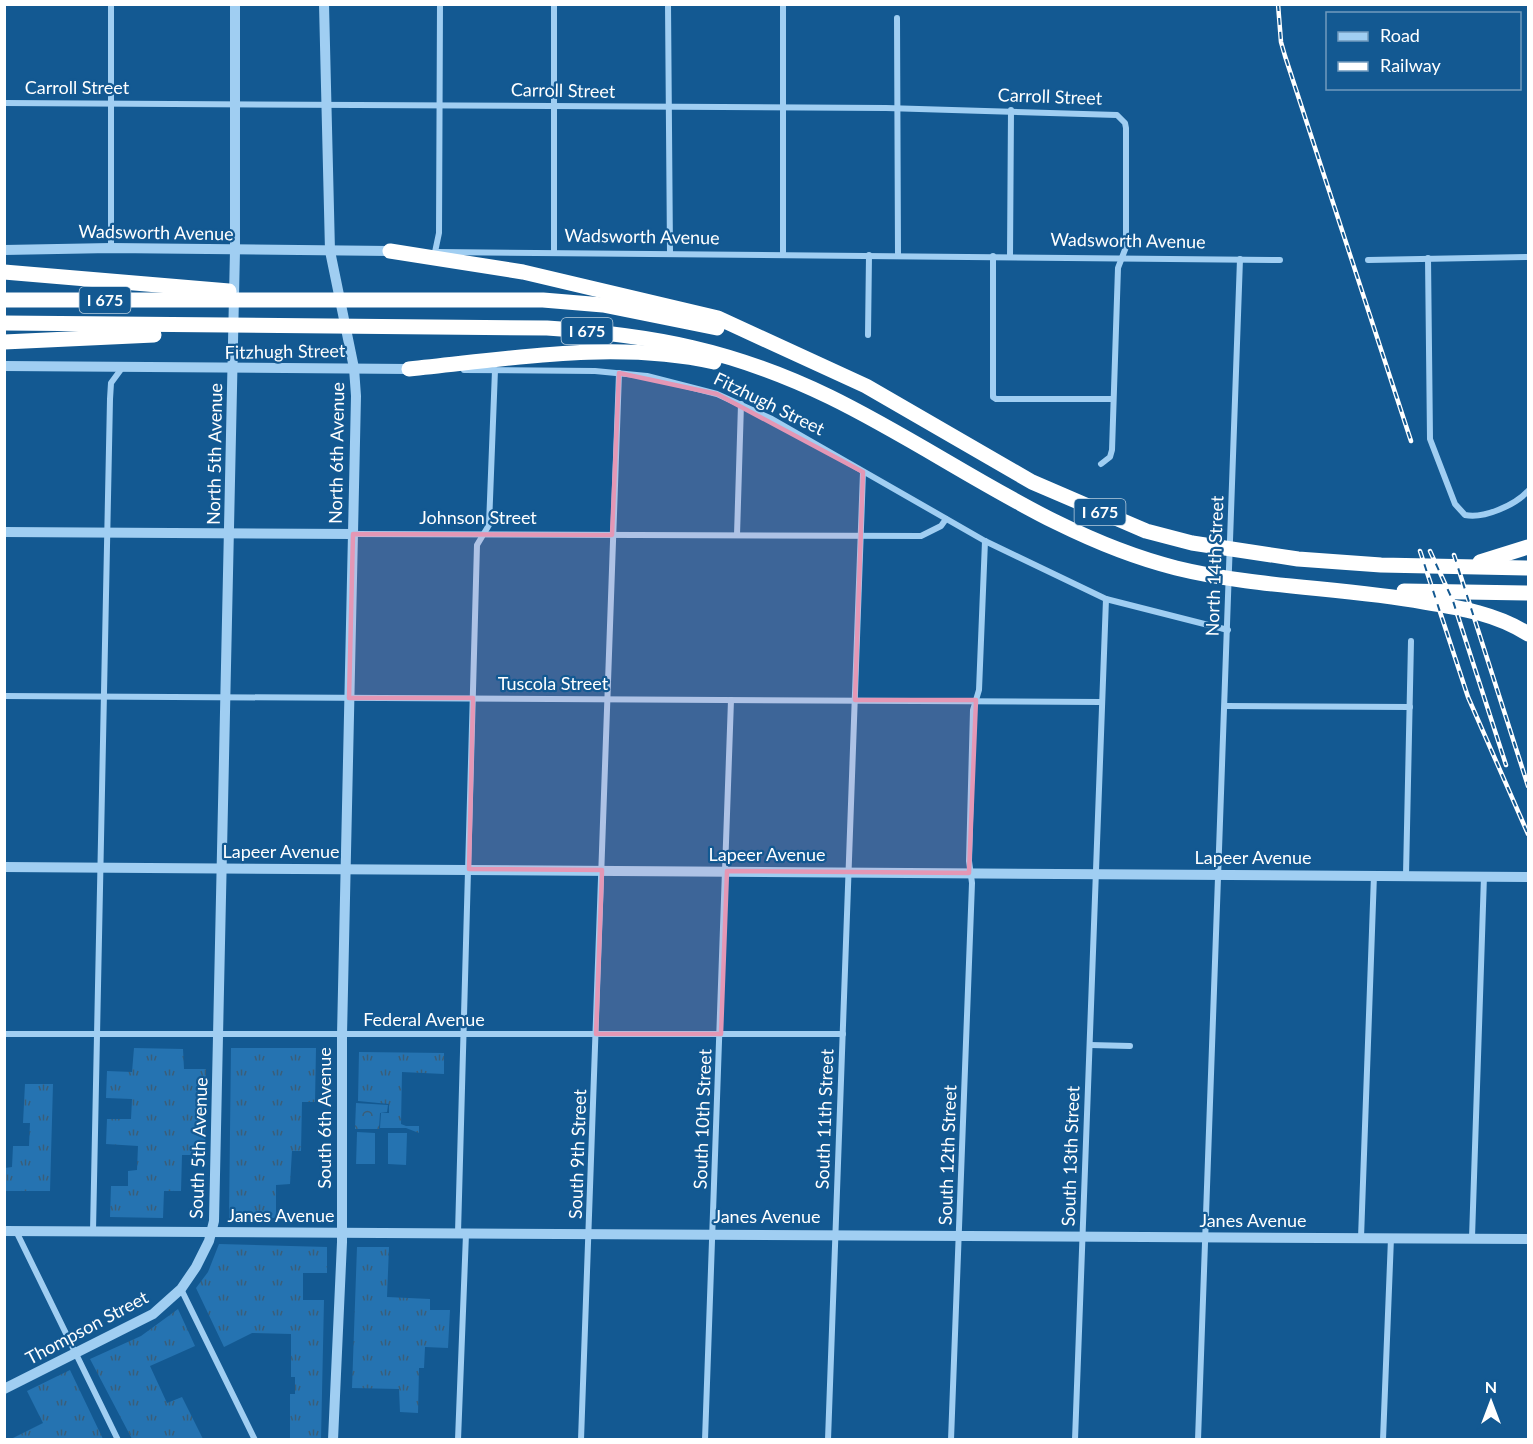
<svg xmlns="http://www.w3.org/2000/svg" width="1533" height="1444" viewBox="0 0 1533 1444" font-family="Lato,sans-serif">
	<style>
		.grass { fill: url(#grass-tufts) }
		.forest { fill: url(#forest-crowns) }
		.garden { fill: #2573b1 }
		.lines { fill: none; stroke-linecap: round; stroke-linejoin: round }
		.minor { stroke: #a0cef2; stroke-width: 6 }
		.tertiary { stroke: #a0cef2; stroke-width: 10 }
		.motorway { stroke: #fff; stroke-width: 15 }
		.rail-casing { stroke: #fff; stroke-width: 4.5 }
		.rail { stroke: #135992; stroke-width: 2; stroke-dasharray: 7; stroke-linecap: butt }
		.marked { fill: #e497b5; fill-opacity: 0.2; stroke: #e497b5; stroke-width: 4.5; stroke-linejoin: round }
		.labels { text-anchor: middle; stroke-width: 4.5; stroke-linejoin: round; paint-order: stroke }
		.shield { fill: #135992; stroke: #b8cdde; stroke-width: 1.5 }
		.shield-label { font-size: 16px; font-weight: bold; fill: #fff }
		.street-label { font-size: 18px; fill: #fff; stroke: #135992 }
	</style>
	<defs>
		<pattern id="grass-tufts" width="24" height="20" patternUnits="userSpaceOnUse" patternTransform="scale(1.5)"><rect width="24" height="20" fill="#2573b1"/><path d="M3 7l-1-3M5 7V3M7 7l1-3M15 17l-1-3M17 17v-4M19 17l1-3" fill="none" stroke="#3a5e79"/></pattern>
		<pattern id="forest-crowns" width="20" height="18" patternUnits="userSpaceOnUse" patternTransform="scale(1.5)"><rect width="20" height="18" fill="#2573b1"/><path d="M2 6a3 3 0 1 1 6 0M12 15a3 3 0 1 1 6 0" fill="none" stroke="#3a5e79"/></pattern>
	</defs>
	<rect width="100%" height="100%" fill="#135992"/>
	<g class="grass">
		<polygon points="134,1048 183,1049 184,1069 206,1069 205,1155 182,1155 181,1191 164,1191 163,1218 110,1217 111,1186 128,1186 128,1171 137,1170 138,1146 106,1144 107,1119 131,1119 132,1099 106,1098 107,1071 132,1072"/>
		<polygon points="231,1048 316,1048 315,1102 302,1102 301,1151 292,1151 290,1184 276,1185 276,1218 229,1218"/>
		<polygon points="359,1052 444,1053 444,1074 402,1072 401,1124 406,1126 419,1126 419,1133 406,1128 380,1128 381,1113 389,1113 389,1104 358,1101"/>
		<polygon points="25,1084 53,1084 50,1191 5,1191 5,1168 12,1167 13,1146 29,1146 30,1123 23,1123"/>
		<polygon points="219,1244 327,1247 327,1273 303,1273 303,1300 324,1300 321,1439 290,1439 290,1394 295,1394 295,1377 291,1377 291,1334 252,1333 224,1347 196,1288 208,1272"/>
		<polygon points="357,1247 389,1247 387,1297 430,1299 430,1310 450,1310 448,1348 425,1347 424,1368 419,1368 418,1413 400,1412 399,1389 352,1388"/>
		<polygon points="178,1309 195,1346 150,1366 167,1403 182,1397 203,1439 132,1439 90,1359 141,1336"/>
		<polygon points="70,1370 103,1439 11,1439 43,1423 27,1391"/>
	</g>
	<polygon class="forest" points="356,1103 388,1105 387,1112 380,1113 379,1129 355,1129"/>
	<g class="garden">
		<polygon points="357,1132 375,1133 375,1164 356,1164"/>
		<polygon points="388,1133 407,1133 406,1165 388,1164"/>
	</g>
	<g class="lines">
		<g class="minor">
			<polyline points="111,4 111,248"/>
			<polyline points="554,4 554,252"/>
			<polyline points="668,4 670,253"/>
			<polyline points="783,4 783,255"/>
			<polyline points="897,18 898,255"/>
			<polyline points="4,103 886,108 1117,115 1125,123 1126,128 1126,247 1118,268 1112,450 1110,457 1101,464"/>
			<polyline points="435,252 439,233 440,4"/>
			<polyline points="438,252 1280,260"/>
			<polyline points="993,256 993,397 996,399 1113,399"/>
			<polyline points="1010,256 1011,110"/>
			<path d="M1428,258l2,181 25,65 10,11c19,4 50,-10 63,-24"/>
			<polyline points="1368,260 1528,257"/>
			<polyline points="868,335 869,255"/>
			<polyline points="464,370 595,371 647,376 717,394 772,419 985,541 1106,599 1228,630"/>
			<polyline points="353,534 921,536 941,526 946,519"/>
			<polyline points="737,535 741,404"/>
			<polyline points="4,696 1101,702"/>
			<polyline points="1226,706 1410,707"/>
			<polyline points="1406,875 1411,641"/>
			<polyline points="4,1034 843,1034"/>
			<polyline points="1090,1045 1130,1046"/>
			<polyline points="16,1231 118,1440"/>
			<polyline points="93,1231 110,399 111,383 122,368"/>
			<polyline points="458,1233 477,545 489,525 495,370"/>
			<polyline points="1361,1238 1374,875"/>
			<polyline points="1472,1238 1484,876"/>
			<polyline points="181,1289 255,1440"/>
			<polyline points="458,1440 466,1234"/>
			<polyline points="581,1440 619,373"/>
			<polyline points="705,1440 731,700"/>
			<polyline points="828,1440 863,472"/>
			<polyline points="951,1440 972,883 969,861 973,710 979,690 985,541"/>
			<polyline points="1075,1440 1106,599"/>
			<polyline points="1198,1440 1240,259"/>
			<polyline points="1383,1440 1391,1238"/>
		</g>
		<g class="tertiary">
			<polyline points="324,4 330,251 354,368 356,396 342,1035 342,1242 333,1440"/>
			<polyline points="4,250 111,248 390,251"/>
			<polyline points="4,366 409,369"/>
			<polyline points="4,532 353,534"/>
			<polyline points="4,867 1528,877"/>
			<polyline points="4,1231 1528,1239"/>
			<polyline points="4,1389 153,1314 181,1289 196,1267 209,1241 214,1221 235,250 235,4"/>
		</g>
		<g class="motorway">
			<polyline points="390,251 523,272 718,318 866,386 1032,482 1146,531 1192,543 1298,559 1381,565 1528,568"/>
			<polyline points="4,272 229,291"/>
			<polyline points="4,300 543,300 603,305 717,328"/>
			<path d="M4,323l543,5c106,7 186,22 283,69 115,56 219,139 346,171 81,20 166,19 248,34 37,6 73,12 104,32"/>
			<polyline points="4,342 154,335"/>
			<path d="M409,369c100,-10 205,-29 305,-7"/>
			<polyline points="1480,562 1528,547"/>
			<polyline points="1404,591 1528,593"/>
		</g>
		<g class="rail-casing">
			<g id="rail">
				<polyline points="1278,4 1281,42 1285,56 1411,441"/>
				<polyline points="1420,551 1468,697 1528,834"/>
				<polyline points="1430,551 1453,601 1506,765"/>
				<polyline points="1454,555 1528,786"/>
			</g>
		</g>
		<use href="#rail" class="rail"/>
	</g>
	<path class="marked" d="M619,373l98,21 146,78 -8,228h121l-7,173 -242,-2 -6,163h-125l6,-164 -133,-1 4,-171h-124l4,-164 259,1z"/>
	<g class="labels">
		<g class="shield">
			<rect x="79.5" y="287" width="51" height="26" rx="4.5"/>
			<rect x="561.5" y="318" width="51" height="26" rx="4.5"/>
			<rect x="1074.5" y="499" width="51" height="26" rx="4.5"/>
		</g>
		<g class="shield-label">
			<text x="105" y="306">I 675</text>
			<text x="587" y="337">I 675</text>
			<text x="1100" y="518">I 675</text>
		</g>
		<g class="street-label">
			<text x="77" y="94">Carroll Street</text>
			<text transform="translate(563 91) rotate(1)" y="6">Carroll Street</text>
			<text transform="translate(1050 97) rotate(2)" y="6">Carroll Street</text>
			<text transform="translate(156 233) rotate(1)" y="6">Wadsworth Avenue</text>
			<text transform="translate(642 237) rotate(1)" y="6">Wadsworth Avenue</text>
			<text transform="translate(1128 241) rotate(1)" y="6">Wadsworth Avenue</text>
			<text transform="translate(285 352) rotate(-1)" y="6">Fitzhugh Street</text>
			<text transform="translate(769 404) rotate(26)" y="6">Fitzhugh Street</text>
			<text transform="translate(337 453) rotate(-89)" y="6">North 6th Avenue</text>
			<text transform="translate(215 454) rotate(-89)" y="6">North 5th Avenue</text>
			<text x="478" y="524">Johnson Street</text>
			<text transform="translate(1215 566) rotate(-88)" y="6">North 14th Street</text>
			<text x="553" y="690">Tuscola Street</text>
			<text x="281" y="858">Lapeer Avenue</text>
			<text x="767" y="861">Lapeer Avenue</text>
			<text x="1253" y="864">Lapeer Avenue</text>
			<text x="424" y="1026">Federal Avenue</text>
			<text transform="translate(325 1118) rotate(-90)" y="6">South 6th Avenue</text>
			<text transform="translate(703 1119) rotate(-88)" y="6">South 10th Street</text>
			<text transform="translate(825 1119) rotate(-88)" y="6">South 11th Street</text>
			<text transform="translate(199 1148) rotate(-88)" y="6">South 5th Avenue</text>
			<text transform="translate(578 1154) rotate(-88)" y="6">South 9th Street</text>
			<text transform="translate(948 1155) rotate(-88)" y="6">South 12th Street</text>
			<text transform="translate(1071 1156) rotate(-88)" y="6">South 13th Street</text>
			<text x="281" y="1222">Janes Avenue</text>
			<text x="767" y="1223">Janes Avenue</text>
			<text x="1253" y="1227">Janes Avenue</text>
			<text transform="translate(87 1328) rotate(-28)" y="6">Thompson Street</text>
		</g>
	</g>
	<rect width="1533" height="1444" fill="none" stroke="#ffffff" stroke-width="12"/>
	<rect x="1326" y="12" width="195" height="78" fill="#135992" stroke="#719bbe" stroke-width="1.5"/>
	<rect x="1338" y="32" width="30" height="9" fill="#a0cef2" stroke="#719bbe" stroke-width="1.5"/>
	<text x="1380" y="42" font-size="18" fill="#ffffff">Road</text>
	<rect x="1338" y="62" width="30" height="9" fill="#ffffff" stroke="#719bbe" stroke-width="1.5"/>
	<text x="1380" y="72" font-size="18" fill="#ffffff">Railway</text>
	<g transform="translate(1491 1402)" stroke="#135992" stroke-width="4.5" paint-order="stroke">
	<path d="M0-4.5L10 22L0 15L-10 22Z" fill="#ffffff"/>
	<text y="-9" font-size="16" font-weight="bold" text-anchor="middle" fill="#ffffff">N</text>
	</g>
</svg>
